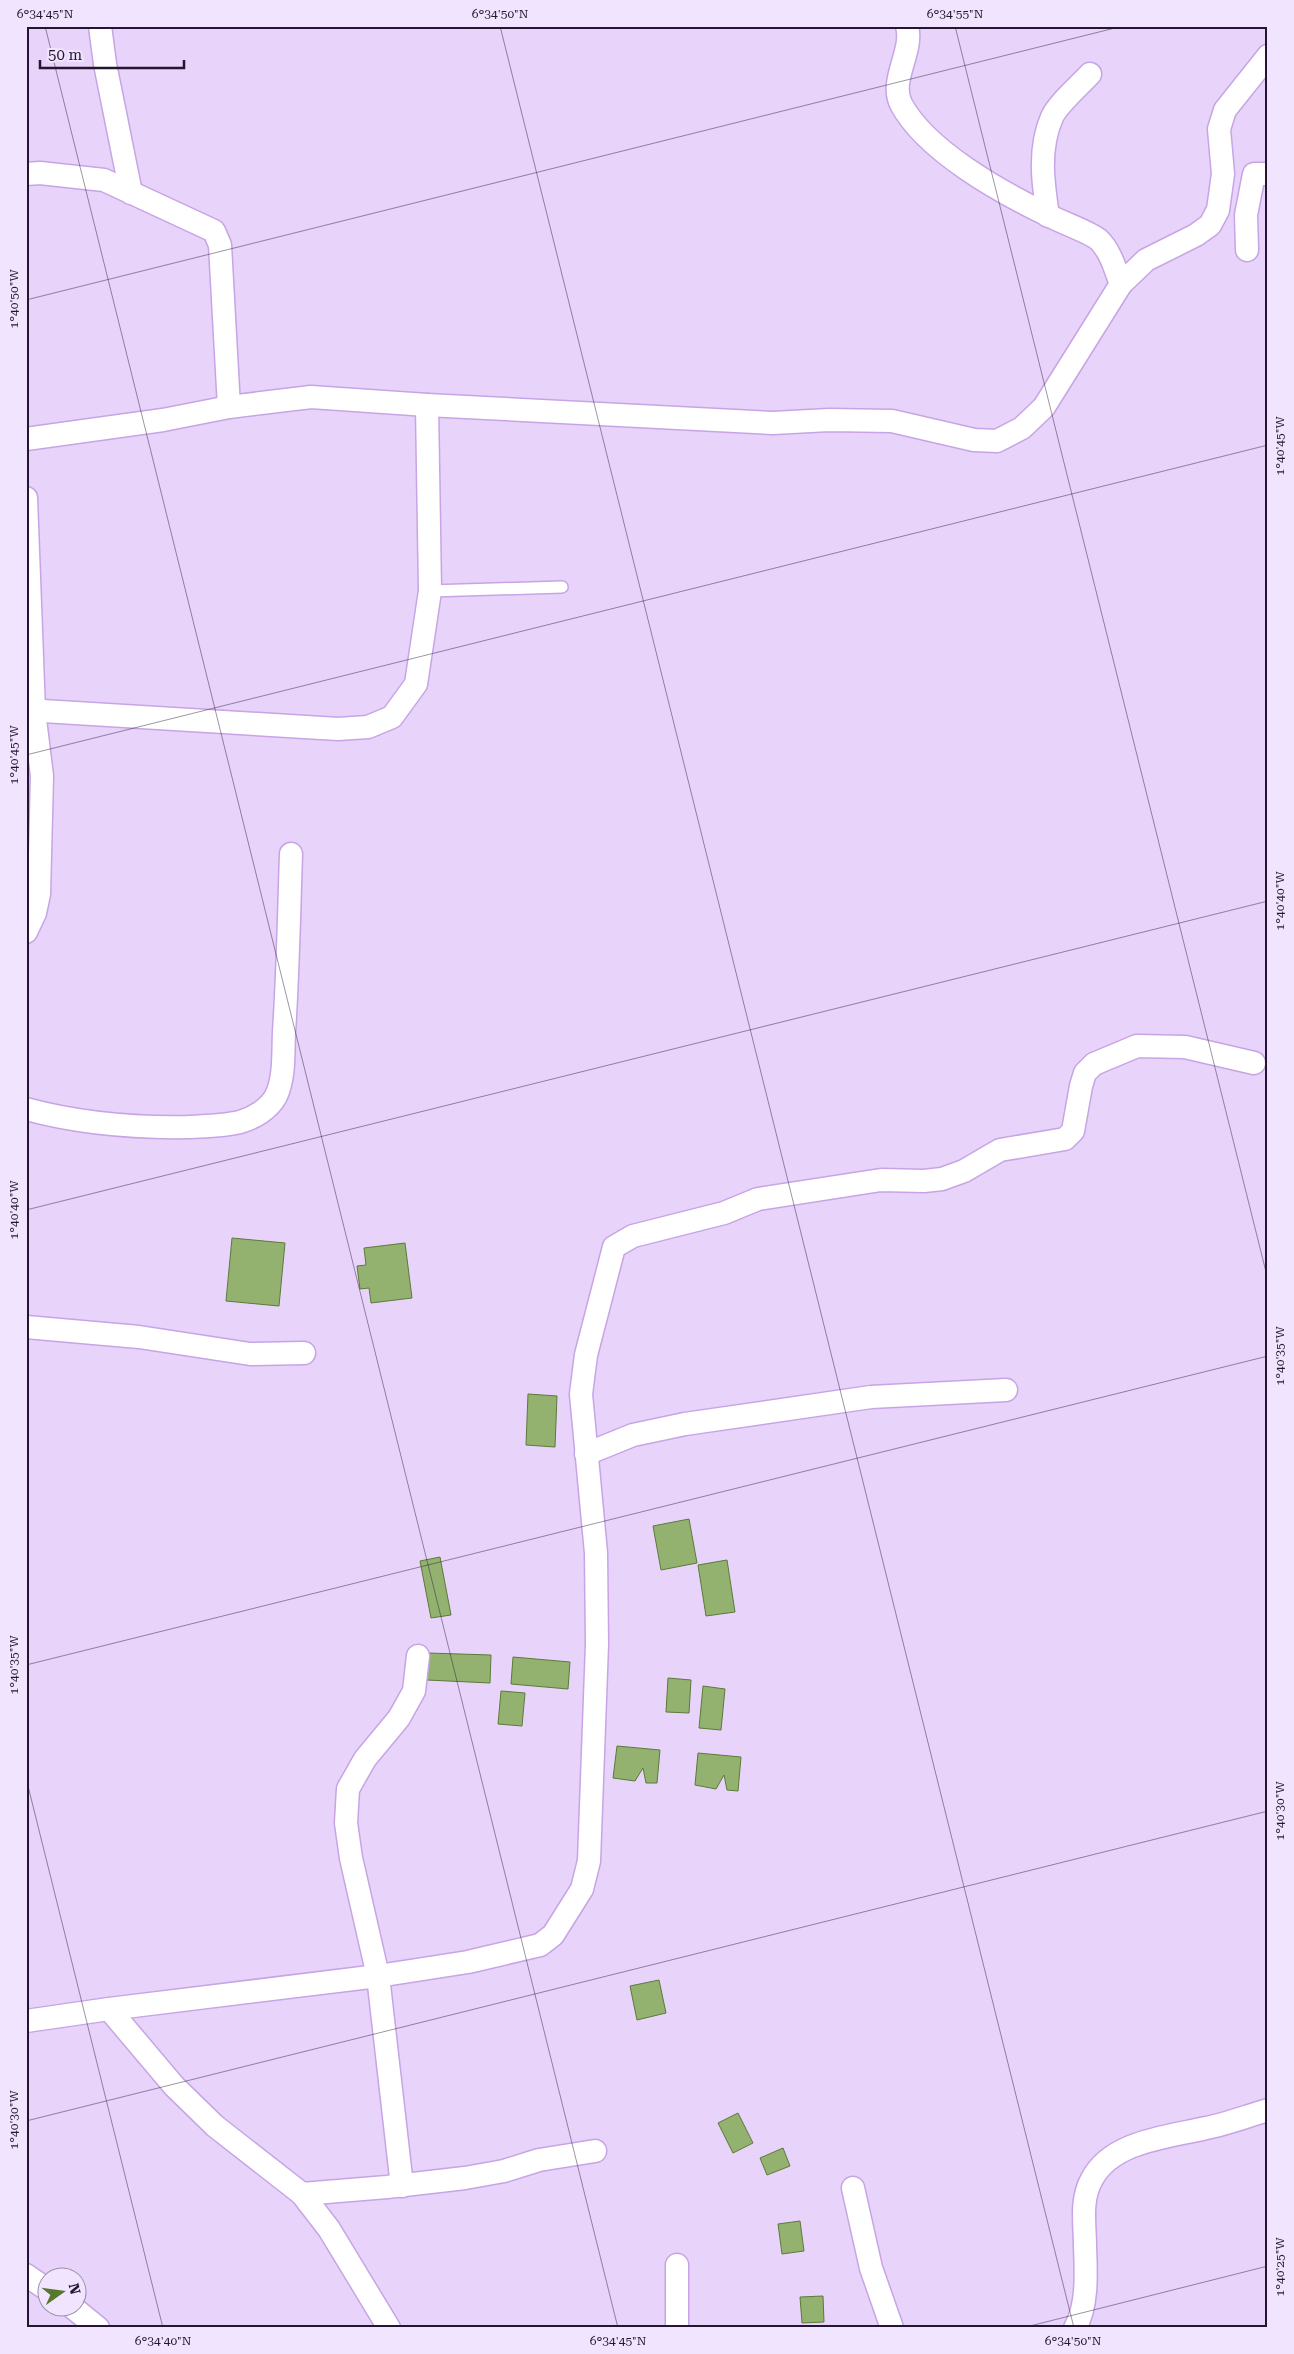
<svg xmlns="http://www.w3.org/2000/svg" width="1294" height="2354" viewBox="0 0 1294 2354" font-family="'Roboto Serif',serif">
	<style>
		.building { fill: #93b270; stroke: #5d7939 }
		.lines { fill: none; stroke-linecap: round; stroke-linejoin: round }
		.service-casing { stroke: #c7a5e4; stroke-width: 14 }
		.minor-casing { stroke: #c7a5e4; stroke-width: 25 }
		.service { stroke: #fff; stroke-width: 11 }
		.minor { stroke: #fff; stroke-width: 22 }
		.ticks { fill: none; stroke: #23162e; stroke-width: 1; stroke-opacity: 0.45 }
		.neatline { fill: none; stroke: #23162e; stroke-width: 2 }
		.ticks-label { font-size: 12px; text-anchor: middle; fill: #23162e }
	</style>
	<rect width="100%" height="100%" fill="#e8d3fb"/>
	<g class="building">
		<polygon points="232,1238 285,1243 279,1306 226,1301"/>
		<polygon points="405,1243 412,1298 371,1303 369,1288 360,1289 357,1266 366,1265 364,1248"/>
		<polygon points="528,1394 557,1396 555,1447 526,1445"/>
		<polygon points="689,1519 697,1563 661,1570 653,1526"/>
		<polygon points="440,1557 451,1615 431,1618 420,1561"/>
		<polygon points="727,1560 735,1612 706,1616 698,1565"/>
		<polygon points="428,1653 491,1655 490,1683 427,1680"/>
		<polygon points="513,1657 570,1662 568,1689 511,1684"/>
		<polygon points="668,1678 691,1680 689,1713 666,1712"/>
		<polygon points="703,1686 725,1689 721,1730 699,1728"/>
		<polygon points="501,1691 525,1693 522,1726 498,1724"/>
		<polygon points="617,1746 660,1750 657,1783 646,1783 643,1768 635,1781 613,1778"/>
		<polygon points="698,1753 741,1757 738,1791 727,1790 724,1775 716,1789 695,1785"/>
		<polygon points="659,1980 666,2013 637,2020 630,1986"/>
		<polygon points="738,2113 753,2143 733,2153 718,2123"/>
		<polygon points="783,2148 790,2166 767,2175 760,2158"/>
		<polygon points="800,2221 804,2251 782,2254 778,2224"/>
		<polygon points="823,2296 824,2322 802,2323 800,2297"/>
	</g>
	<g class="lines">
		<g class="service-casing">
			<polyline id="service" points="430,591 562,587"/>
		</g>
		<g class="minor-casing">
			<g id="minor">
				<polyline points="100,26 105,64 131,193"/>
				<path d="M907,26c7,25 -18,54 -6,78 25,47 101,89 147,111 12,7 42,17 51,25 12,12 16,29 22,44"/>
				<polyline points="26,174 40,173 104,180 214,231 220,245 229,407"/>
				<path d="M1048,216c-5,-33 -10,-67 4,-99 6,-13 27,-31 38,-43"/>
				<polyline points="1247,250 1246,215 1254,174 1268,174"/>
				<polyline points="26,439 163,420 229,407 311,397 427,405 773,423 829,420 892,421 974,440 997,441 1022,428 1044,407 1121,284 1146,260 1196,235 1210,225 1218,210 1223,174 1219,129 1225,110 1268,56"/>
				<polyline points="26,498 34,711 42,776 39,894 35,913 26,932"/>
				<polyline points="26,710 338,729 368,727 392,717 416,684 430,591 427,405"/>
				<path d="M26,1109c52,14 108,19 162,18 17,-1 36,-1 52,-5 14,-4 29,-13 36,-26 9,-19 7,-44 8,-64 4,-59 5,-118 7,-178"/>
				<polyline points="26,1327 139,1337 250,1354 304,1353"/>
				<polyline points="586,1454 633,1435 685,1424 871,1397 1006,1390"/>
				<polyline points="109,2009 174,2086 215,2126 302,2194 329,2229 389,2328"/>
				<polyline points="26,2021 109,2009 378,1976 468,1962 540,1945 553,1935 582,1889 589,1861 597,1644 596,1553 581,1394 586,1355 614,1247 633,1236 724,1213 758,1199 881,1180 924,1181 942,1179 964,1171 1000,1150 1065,1139 1073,1131 1081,1086 1085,1073 1094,1064 1137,1046 1185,1047 1254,1063"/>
				<polyline points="402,2186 378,1976 351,1858 346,1823 348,1789 365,1759 399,1718 414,1691 418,1656"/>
				<polyline points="853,2188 871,2268 892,2328"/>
				<polyline points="302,2194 387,2187 465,2178 504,2171 539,2160 595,2151"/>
				<polyline points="677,2265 677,2328"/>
				<polyline points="26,2275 48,2290"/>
				<polyline points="71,2306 98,2328"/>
				<path d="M1075,2328c13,-22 11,-56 10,-82 0,-22 -5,-46 7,-67 20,-38 76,-42 114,-51 21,-4 41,-12 62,-18"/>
			</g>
		</g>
		<use href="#service" class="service"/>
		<use href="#minor" class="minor"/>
	</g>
	<path class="ticks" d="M45,26l573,2302M500,26l574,2302M955,26l313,1254M26,300l1097,-274M26,755l1242,-310M26,1210l1242,-309M26,1665l1242,-309M26,1778l137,550M26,2121l1242,-310M1022,2328l246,-62"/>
	<rect width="1294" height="2354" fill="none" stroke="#f1e4fe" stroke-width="55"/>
	<g transform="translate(62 2292) rotate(76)"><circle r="24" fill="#f1e4fe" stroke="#9f92ab"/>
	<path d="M0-4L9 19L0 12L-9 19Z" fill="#59782e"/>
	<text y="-8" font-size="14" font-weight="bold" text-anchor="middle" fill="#23162e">N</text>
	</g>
	<path d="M40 60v8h144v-8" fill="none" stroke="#23162e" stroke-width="2.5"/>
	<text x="48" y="60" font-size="15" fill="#23162e" stroke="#f1e4fe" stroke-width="4" paint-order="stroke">50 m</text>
	<rect x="28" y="28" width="1238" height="2298" class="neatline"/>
	<g class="ticks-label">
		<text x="45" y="18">6°34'45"N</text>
		<text x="500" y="18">6°34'50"N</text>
		<text x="955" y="18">6°34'55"N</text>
		<text transform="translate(14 299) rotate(-90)" y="4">1°40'50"W</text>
		<text transform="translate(1280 446) rotate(-90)" y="4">1°40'45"W</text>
		<text transform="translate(14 755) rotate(-90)" y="4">1°40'45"W</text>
		<text transform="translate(1280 901) rotate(-90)" y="4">1°40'40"W</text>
		<text transform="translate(14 1210) rotate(-90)" y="4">1°40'40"W</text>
		<text transform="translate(1280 1356) rotate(-90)" y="4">1°40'35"W</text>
		<text transform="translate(14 1665) rotate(-90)" y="4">1°40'35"W</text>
		<text transform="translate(1280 1811) rotate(-90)" y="4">1°40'30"W</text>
		<text transform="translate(14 2120) rotate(-90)" y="4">1°40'30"W</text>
		<text transform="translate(1280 2267) rotate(-90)" y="4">1°40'25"W</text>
		<text x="163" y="2345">6°34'40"N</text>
		<text x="618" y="2345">6°34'45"N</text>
		<text x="1073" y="2345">6°34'50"N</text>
	</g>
</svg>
